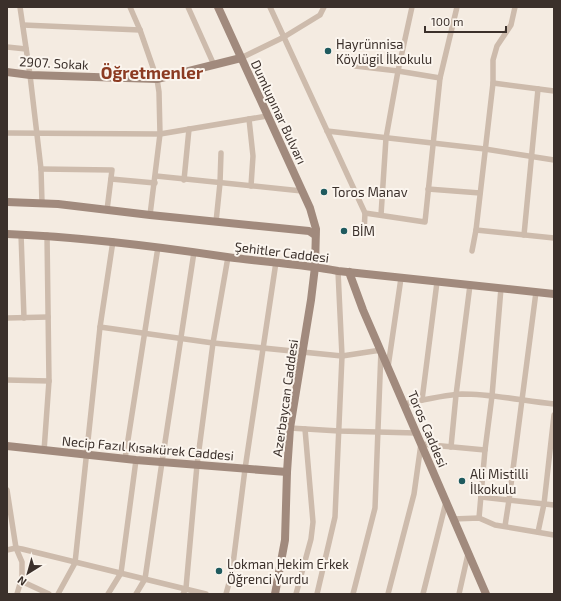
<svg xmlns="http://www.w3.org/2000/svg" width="561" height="601" viewBox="0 0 561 601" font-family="'Exo 2',sans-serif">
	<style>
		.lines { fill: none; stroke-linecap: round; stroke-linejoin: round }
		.street { stroke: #cdbbac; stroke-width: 5.5 }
		.secondary { stroke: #a18a7d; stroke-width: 8 }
		.poi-dot { fill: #1f5a5e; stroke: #fbf5ee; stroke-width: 1.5 }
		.labels { text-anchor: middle; stroke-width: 4; stroke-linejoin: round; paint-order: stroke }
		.poi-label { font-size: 13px; fill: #3b302b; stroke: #fbf5ee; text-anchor: start }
		.street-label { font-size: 13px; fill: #3b302b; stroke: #fbf5ee }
		.district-label { font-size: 17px; font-weight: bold; fill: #8c3b22; stroke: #fbf5ee }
	</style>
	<rect width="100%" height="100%" fill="#f4ebe1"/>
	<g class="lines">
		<g class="street">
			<polyline points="20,7 30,75 41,169 42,203"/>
			<polyline points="130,7 140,30 157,79 159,92 160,134 150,215"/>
			<polyline points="188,7 214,65"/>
			<polyline points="270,7 365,213 425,222 440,78 457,7"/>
			<polyline points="23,25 140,30"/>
			<polyline points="7,47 26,49"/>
			<polyline points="241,58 284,37 320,15 324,7"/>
			<polyline points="355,66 398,71 440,78"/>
			<polyline points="493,83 554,91"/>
			<polyline points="249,119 253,156 251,186"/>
			<polyline points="327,131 485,149 554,160"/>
			<polyline points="7,133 160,134 267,116"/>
			<polyline points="41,169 112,170 107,210"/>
			<polyline points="156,176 302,191"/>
			<polyline points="111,179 155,183"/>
			<polyline points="184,180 189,129"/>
			<polyline points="428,189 480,193"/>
			<polyline points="381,215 386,138 398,71 412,7"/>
			<polyline points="216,222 220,183 221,153"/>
			<polyline points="476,230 554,238"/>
			<polyline points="364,233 365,213"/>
			<polyline points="21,234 24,318"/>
			<polyline points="524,235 538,89"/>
			<polyline points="472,251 476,230 493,83 493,60 497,46 511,25 515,7"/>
			<polyline points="7,318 48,317"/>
			<polyline points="100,327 213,343 342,356 381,350 375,508 353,594"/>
			<polyline points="388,367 401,278"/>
			<polyline points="7,380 49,381"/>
			<polyline points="422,400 437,282"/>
			<path d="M404,404c18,-4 40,-9 58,-10 31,0 62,7 92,10"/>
			<polyline points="290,428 339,431 416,433"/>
			<polyline points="451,447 456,395 470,285"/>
			<polyline points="44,451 49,381 47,235"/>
			<polyline points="125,459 158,247"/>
			<polyline points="7,490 16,548 22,562 22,577 17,594"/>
			<polyline points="481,497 554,505"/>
			<polyline points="479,518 485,450 492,396 501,288"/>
			<polyline points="453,519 479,518 495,525 554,535"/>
			<polyline points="505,526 509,500 536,292"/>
			<polyline points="538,532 544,504 554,415"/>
			<polyline points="7,550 16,548 22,549 206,594"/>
			<polyline points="21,581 49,594"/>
			<polyline points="58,594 75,563 100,327 113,241"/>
			<polyline points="108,594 121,573 136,460"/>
			<polyline points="136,594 145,579 162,462 194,252"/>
			<polyline points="183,594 186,588 197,465 213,343 228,257"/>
			<polyline points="226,594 232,572 245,469 276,262"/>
			<polyline points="296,594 311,539 313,522 305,429"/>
			<polyline points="317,594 335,517 342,356 338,271"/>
			<polyline points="388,594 414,494 421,444 485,450"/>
			<polyline points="423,594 446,502"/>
			<polyline points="459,594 468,554"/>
		</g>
		<g class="secondary">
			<polyline points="218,7 310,208 316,229 315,267 311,300 290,428 287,472 285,540 275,594"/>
			<polyline points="7,72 30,75 157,79 241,58"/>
			<polyline points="7,202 58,204 150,215 309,231 315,235"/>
			<path d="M7,234c74,3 147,12 220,23 37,5 74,7 111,14l216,23"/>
			<polyline points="349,272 363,310 486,594"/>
			<polyline points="7,446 136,460 287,472"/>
		</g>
	</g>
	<g class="poi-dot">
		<circle cx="328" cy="51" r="4"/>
		<circle cx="324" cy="192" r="4"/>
		<circle cx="344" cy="231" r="4"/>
		<circle cx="462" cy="481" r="4"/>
		<circle cx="219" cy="571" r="4"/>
	</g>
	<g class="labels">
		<g class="poi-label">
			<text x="336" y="49">Hayrünnisa<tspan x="336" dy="15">Köylügil İlkokulu</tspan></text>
			<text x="332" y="197">Toros Manav</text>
			<text x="352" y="236">BİM</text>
			<text x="470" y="479">Ali Mistilli<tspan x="470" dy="15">İlkokulu</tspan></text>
			<text x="227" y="569">Lokman Hekim Erkek<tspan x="227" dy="15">Öğrenci Yurdu</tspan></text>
		</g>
		<g class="street-label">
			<text transform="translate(54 63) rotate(3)" y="5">2907. Sokak</text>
			<text transform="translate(279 112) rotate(65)" y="5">Dumlupınar Bulvarı</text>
			<text transform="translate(282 252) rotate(7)" y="5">Şehitler Caddesi</text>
			<text transform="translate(285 398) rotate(-82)" y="5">Azerbaycan Caddesi</text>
			<text transform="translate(428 429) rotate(67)" y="5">Toros Caddesi</text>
			<text transform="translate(148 448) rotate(5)" y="5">Necip Fazıl Kısakürek Caddesi</text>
		</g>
		<g class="district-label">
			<text x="152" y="79">Öğretmenler</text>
		</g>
	</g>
	<rect width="561" height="601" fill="none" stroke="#3b302b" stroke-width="16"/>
	<g transform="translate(28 573) rotate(217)" stroke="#fbf5ee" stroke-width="3" paint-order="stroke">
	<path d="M0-3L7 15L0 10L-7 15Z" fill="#3b302b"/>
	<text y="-6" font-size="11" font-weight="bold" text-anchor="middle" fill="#3b302b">N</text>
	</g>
	<path d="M425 26v6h81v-6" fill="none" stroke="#3b302b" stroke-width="2"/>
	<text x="431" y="26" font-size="12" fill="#3b302b" stroke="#fbf5ee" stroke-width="3" paint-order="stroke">100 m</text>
</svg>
